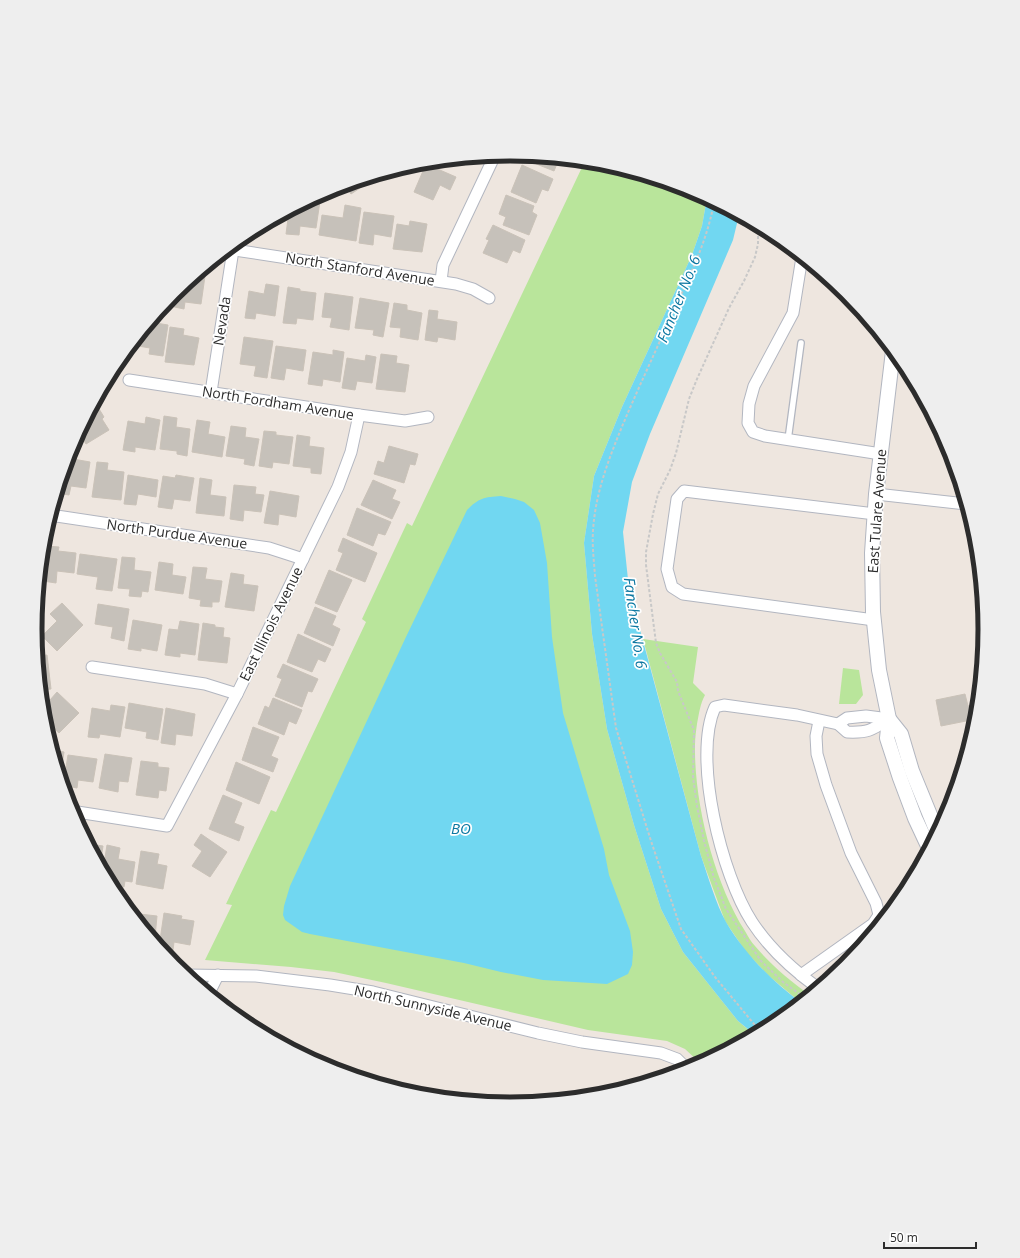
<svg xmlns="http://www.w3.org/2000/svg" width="1020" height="1258" viewBox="0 0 1020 1258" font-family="'Open Sans',sans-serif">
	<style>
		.green { fill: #b9e59b }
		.water { fill: #71d7f1 }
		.building { fill: #c6c1ba; stroke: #cac2b8 }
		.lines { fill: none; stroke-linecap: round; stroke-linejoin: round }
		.service-casing { stroke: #b2b6c0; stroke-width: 8 }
		.minor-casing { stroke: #b2b6c0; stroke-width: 13 }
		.tertiary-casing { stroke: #b2b6c0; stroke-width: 16 }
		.path { stroke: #c8c8c8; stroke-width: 2; stroke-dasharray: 3 2; stroke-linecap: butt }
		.service { stroke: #fff; stroke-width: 5.5 }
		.minor { stroke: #fff; stroke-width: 11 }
		.tertiary { stroke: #fff; stroke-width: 14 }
		.labels { text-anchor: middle; stroke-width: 3.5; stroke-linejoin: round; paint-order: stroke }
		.street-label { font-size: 14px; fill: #2c2c2c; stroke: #fff }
		.water-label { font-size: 15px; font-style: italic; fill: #0c77a1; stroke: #fff }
		.rim { fill: none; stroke: #2c2c2c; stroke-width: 5 }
	</style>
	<rect width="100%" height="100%" fill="#eee6df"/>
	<g class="green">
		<polygon points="585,161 603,163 692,190 707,198 702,226 692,255 622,407 594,476 584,543 592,634 607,729 634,825 661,909 683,952 738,1021 750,1031 746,1039 700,1063 685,1049 667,1041 588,1030 386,983 334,972 291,967 205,960 232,905 226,904 271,810 276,812 366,622 362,619 407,523 412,526"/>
		<path d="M643,639l55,8 -5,36 12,12c-5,9 -6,19 -8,29 -1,7 -2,14 -2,21 -1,58 19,137 50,186 3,5 6,11 10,15 15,18 35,35 55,49l-10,7 -31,-26 -23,-24 -21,-31 -24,-65z"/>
		<polygon points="843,668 859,670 863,695 856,704 839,704"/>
	</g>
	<g class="water">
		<path d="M707,198l32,17 -6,25 -83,194 -18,48 -9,50 6,57 72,267c7,20 15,48 25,66 19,32 45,58 74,80l-26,22 -20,10 -16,-13 -55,-69 -22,-43 -27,-84 -27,-96 -15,-95 -8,-91 10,-67 28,-69 70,-152 10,-29z"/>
		<path d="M501,496l14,3 9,3 10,8 6,13 7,40 5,74 11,76 41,136 5,26 21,56 3,21 -1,13 -4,9 -21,10 -64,-4 -42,-8 -37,-9 -154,-29 -8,-2 -17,-12 -2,-5 1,-9 6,-20 115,-247 62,-129c12,-12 17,-13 34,-14z"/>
	</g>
	<g class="building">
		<polygon points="537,157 559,159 554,171 534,163"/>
		<polygon points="453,160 451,166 437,161"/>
		<polygon points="426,164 456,177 450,190 440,185 433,200 414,192"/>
		<polygon points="522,165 553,179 548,191 542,189 536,203 511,192"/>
		<polygon points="374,176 375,178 351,194 345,185"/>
		<polygon points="506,195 534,206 532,212 537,215 529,235 503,225 506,217 499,214"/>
		<polygon points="311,200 320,201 316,228 300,226 299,235 286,234 289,211 301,205 310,206"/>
		<polygon points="345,205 361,208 356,241 319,235 322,215 343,218"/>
		<polygon points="364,212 394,216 391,237 374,234 373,245 359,243"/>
		<polygon points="410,221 427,224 422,252 393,249 397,224 409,226"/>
		<polygon points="493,225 525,240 520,253 513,250 507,263 483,253 489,240 486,239"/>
		<polygon points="197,275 205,276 201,304 185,302 184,309 170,306 172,296 174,293"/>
		<polygon points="266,284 279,286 275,316 256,313 255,319 245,318 249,291 264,294"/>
		<polygon points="288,287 300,289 300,291 316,293 313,320 297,318 296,324 283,323"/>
		<polygon points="325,293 353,297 349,330 330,327 332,318 322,317"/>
		<polygon points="360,298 389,303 383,337 373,335 374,330 355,328"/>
		<polygon points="394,303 407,305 407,310 422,313 418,340 400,337 401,328 390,327"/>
		<polygon points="429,310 438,311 437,319 457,322 455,340 438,337 437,342 425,340"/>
		<polygon points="150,322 168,325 163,356 149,354 150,348 132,345"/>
		<polygon points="170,327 184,329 183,335 199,338 194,365 165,362"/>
		<polygon points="244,337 273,341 267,378 254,376 256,366 240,364"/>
		<polygon points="276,346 306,350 303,371 286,368 284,380 271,378"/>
		<polygon points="333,350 344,352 340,382 323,379 322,386 308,384 313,352 333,355"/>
		<polygon points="381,354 397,356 396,363 409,365 405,392 376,389"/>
		<polygon points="366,355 376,357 372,383 357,381 355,390 342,388 347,358 365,361"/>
		<polygon points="96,404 104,417 102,419 109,430 86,444 79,433"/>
		<polygon points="164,416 177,418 176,427 190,429 187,456 177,454 177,451 160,449"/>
		<polygon points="146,417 160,420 155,450 135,447 135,452 123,450 128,421 145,424"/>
		<polygon points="197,420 210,422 208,434 225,437 222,457 192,452"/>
		<polygon points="231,426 246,428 245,437 259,439 254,466 244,464 245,459 226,456"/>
		<polygon points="264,431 276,432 276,435 293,437 289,464 273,462 272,468 259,466"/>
		<polygon points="297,435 310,437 309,446 324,448 321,474 311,473 311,468 293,466"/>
		<polygon points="389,446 418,454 415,465 410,464 404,483 374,474 378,461 384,463"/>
		<polygon points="73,459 90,462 86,488 71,486 69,495 57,493 66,464 72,465"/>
		<polygon points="97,462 108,463 107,470 124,472 121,500 92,497"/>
		<polygon points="128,475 158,480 156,497 138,494 136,505 124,504"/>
		<polygon points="176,475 194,478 190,501 174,499 172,509 158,507 163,476 175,478"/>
		<polygon points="200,478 212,480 210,495 226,497 224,516 196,513"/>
		<polygon points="373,480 396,490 392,499 400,502 392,519 361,505"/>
		<polygon points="234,485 256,487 255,494 264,495 261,512 244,510 243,521 230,519"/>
		<polygon points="270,491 299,496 296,517 279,514 278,525 264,523"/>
		<polygon points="357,508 391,522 385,535 378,533 373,546 347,535"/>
		<polygon points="343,538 377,553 365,582 336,570 343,553 338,551"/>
		<polygon points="47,546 59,547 58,551 76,553 74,573 57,571 56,583 43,581"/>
		<polygon points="80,554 117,559 112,591 96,589 98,577 77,574"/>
		<polygon points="122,557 135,558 134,570 151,572 148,592 142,591 141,597 129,596 130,589 118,588"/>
		<polygon points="159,562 173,564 172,575 186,577 183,594 155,590"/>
		<polygon points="193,567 207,568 205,579 222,581 219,602 212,602 212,607 200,606 201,600 189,598"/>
		<polygon points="329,570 352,580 337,612 315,603"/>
		<polygon points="231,573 244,575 243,584 258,586 254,611 225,607"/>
		<polygon points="62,603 83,625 57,651 42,636 57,621 50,614"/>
		<polygon points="98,604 129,609 124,641 111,638 113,627 95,624"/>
		<polygon points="315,607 336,616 332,625 340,629 333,646 304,633"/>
		<polygon points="133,620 162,625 157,651 141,648 141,651 128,649"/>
		<polygon points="180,621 199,624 195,655 180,653 180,657 165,655 169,629 178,630"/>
		<polygon points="203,623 215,625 215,627 224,628 223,637 230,638 227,663 198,660"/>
		<polygon points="298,634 331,649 325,662 318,659 312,672 287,662"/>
		<polygon points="47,655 51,689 41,690 38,656"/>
		<polygon points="283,664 318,679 312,692 308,691 302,707 275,696 282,679 277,677"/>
		<polygon points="57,692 79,713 59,733 47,722 45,724 43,708"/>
		<polygon points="965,694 968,706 974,705 976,719 941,726 936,700"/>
		<polygon points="273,698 302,710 296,724 289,721 284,735 258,724 265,706 269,708"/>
		<polygon points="129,703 163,709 158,740 146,738 147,732 125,728"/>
		<polygon points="111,705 125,707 120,737 100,734 99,738 88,737 92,708 110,711"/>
		<polygon points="166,708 195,714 192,736 176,734 175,745 161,743"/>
		<polygon points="253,727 279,737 271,756 278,759 273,772 242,760"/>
		<polygon points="53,750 64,752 61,772 59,772"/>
		<polygon points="105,754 132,758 128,782 119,781 118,792 99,788"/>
		<polygon points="68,755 97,759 93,782 78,780 77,788 63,785"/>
		<polygon points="141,761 158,763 158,767 169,768 166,791 159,790 158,798 136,795"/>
		<polygon points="236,762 270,777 259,804 226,790"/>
		<polygon points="223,795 242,803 234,823 244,827 239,841 209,829"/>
		<polygon points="201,834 227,852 210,877 192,866 202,851 194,845"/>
		<polygon points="89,844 103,846 100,866"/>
		<polygon points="107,845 120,848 118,859 135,862 132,882 125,881 124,887 114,886 115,879 107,878 103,870"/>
		<polygon points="141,851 159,854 157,864 167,866 163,889 136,884"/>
		<polygon points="131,913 157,916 155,937 151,936"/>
		<polygon points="164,913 182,916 181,919 194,921 190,945 174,942 173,950 161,948 159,947"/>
	</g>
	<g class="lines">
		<g class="service-casing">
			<polyline id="service" points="788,440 801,343"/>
		</g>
		<g class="minor-casing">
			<g id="minor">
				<polyline points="228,249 456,284 473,289 489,298"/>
				<polyline points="802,257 793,313 754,386 749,404 748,423 753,432 765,436 881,454"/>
				<polyline points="441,281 443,265 495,155"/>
				<polyline points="129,380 359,415 405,421 428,417"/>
				<polyline points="211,392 233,250"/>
				<polyline points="876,494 966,504"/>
				<polyline points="50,515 269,548 303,559"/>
				<polyline points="981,587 985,630"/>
				<polyline points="874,620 683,594 672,587 667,569 677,499 684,491 875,514"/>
				<polyline points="92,667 205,684 237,694"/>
				<polyline points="838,724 847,718 866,716 889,719"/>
				<polyline points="71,811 167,826 237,694 338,487 351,452 359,415"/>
				<polyline points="186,975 256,976 330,985 373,992 538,1033 582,1042 661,1053 677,1059 687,1069"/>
				<polyline points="801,975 873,924 879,915 876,903 851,853 826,785 817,754 816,736 819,721"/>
				<path d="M818,988c-25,-18 -49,-40 -66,-66 -30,-46 -60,-164 -37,-215l9,-2 73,10 41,9 9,8c21,1 25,-2 42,-13"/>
				<polyline points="209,993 218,975"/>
			</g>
		</g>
		<g class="tertiary-casing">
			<g id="tertiary">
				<polyline points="893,351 876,494 872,553 873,612 879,670 889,719 887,738 900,778 915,818 929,848"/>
				<polyline points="889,719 901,734 912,771 937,832"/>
			</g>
		</g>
		<g class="path">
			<path d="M714,202c-6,35 -21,67 -36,99 -19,43 -39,85 -57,128 -13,32 -26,66 -28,102 -1,15 1,30 2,45l21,152 35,113 30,88 34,48 39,47 8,6"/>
			<polyline points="758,226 758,244 755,257 744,281 729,308 697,379 689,399 676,453 670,470 658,494 653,514 646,552 646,565 656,643 660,653 677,682 678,691 694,730 693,777 697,806 704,841 714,878 726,909 761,961 783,982 805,998"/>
		</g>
		<use href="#service" class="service"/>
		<use href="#minor" class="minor"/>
		<use href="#tertiary" class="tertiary"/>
	</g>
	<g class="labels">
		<g class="street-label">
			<text transform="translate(360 269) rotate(9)" y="5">North Stanford Avenue</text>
			<text transform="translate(222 321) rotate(-81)" y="5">Nevada</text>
			<text transform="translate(278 403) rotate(9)" y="5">North Fordham Avenue</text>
			<text transform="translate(877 511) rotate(-86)" y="5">East Tulare Avenue</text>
			<text transform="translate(177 534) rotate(8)" y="5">North Purdue Avenue</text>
			<text transform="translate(271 624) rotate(-64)" y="5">East Illinois Avenue</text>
			<text transform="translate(433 1008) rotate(13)" y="5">North Sunnyside Avenue</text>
		</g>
		<g class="water-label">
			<text transform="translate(679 299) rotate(-68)" y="5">Fancher No. 6</text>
			<text transform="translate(635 623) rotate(82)" y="5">Fancher No. 6</text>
			<text x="461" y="834">BO</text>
		</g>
	</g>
	<path d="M0 0H1020V1258H0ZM42 629a468 468 0 1 1 936 0a468 468 0 1 1-936 0Z" fill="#eee" fill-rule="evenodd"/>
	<path class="rim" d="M42 629a468 468 0 1 1 936 0a468 468 0 1 1-936 0Z"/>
	<path d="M884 1242v6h92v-6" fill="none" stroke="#2c2c2c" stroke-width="2"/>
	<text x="890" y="1242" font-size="12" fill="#2c2c2c" stroke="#ffffff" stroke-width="3" paint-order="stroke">50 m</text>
</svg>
